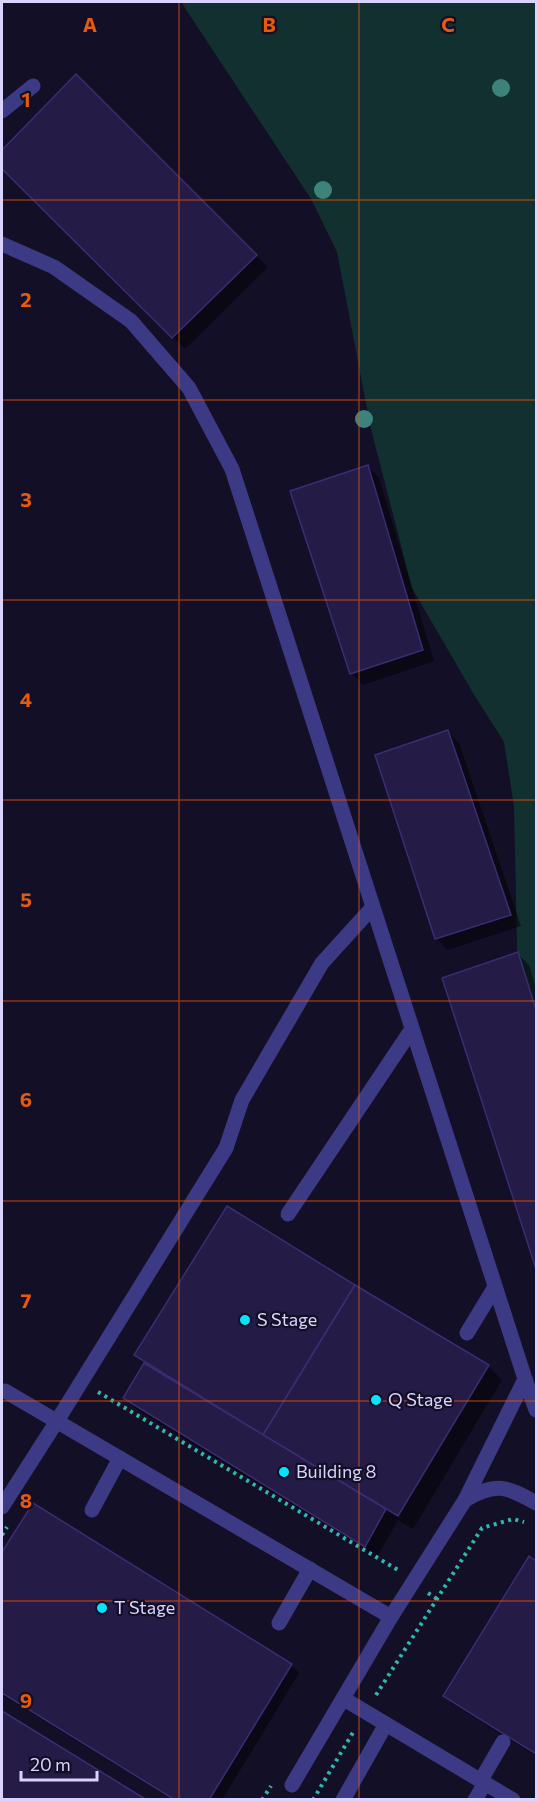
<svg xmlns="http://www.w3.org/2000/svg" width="538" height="1801" viewBox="0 0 538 1801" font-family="Commissioner,sans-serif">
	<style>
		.green { fill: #12302f }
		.shadow { fill: #0007 }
		.building { fill: #241b47; stroke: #3b2d73; stroke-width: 1.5 }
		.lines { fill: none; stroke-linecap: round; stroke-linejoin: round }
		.path { stroke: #2fb8b0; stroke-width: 4; stroke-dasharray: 3 4.5; stroke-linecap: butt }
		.service { stroke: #3d3a85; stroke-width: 15 }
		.tree { fill: #3d827b }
		.grid { fill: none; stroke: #e8590c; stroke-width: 1.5; stroke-opacity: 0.55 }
		.poi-dot { fill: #00e5ff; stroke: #130f26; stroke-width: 2 }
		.labels { text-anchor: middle; stroke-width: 4.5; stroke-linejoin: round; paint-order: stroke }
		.poi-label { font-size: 18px; fill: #d9d4ff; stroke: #130f26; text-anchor: start }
		.grid-label { font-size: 20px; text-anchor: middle; font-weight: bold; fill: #e8590c; stroke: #130f26; stroke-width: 4.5; stroke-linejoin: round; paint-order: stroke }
	</style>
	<rect width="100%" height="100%" fill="#130f26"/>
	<polygon class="green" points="181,2 536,2 536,1085 523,1060 518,990 514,807 504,742 473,693 412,588 371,429 337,252 311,199"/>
	<g class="shadow">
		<polygon points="76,76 268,267 185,349 2,167 2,153"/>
		<polygon points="368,467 379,478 434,661 363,685 351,673"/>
		<polygon points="448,731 459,743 521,926 448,950 436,938"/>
		<polygon points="518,954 529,965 536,988 536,1264 444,979"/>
		<polygon points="227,1208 354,1287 488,1366 502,1380 413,1529 398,1520 377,1557 136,1409 125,1398 204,1401 206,1398 144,1360 143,1362 136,1355"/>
		<polygon points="34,1505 291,1665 299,1673 222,1800 173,1800 2,1695 2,1554"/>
		<polygon points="529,1558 536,1562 536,1756 453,1704 445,1696"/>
		<polygon points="2,1713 144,1800 2,1800"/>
	</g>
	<g class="building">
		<polygon points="76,74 257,255 172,338 2,169 2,150"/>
		<polygon points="368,465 423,650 350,674 290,491"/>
		<polygon points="448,730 511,915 435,939 375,755"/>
		<polygon points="518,952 536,1010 536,1269 442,978"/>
		<polygon points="227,1206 355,1285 263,1435 134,1355"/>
		<polygon points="355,1285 489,1365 398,1516 263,1435"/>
		<polygon points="144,1363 386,1509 365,1547 123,1398"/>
		<polygon points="33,1503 292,1664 209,1800 175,1800 2,1693 2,1552"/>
		<polygon points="529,1556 536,1561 536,1754 443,1696"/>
		<polygon points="2,1711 147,1800 2,1800"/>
	</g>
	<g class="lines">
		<g class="path">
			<polyline points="98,1392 398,1570"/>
			<polyline points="2,1535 7,1527"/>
			<polyline points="428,1593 437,1599"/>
			<polyline points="376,1695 482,1528 513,1519 524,1522"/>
			<polyline points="262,1800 271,1786"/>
			<polyline points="313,1800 355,1729"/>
		</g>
		<g class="service">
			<polyline points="2,111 33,86"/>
			<polyline points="2,244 54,267 131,321 189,388 232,469 525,1379 465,1500 391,1617 292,1785"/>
			<polyline points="288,1214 412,1029"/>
			<polyline points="467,1333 495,1287"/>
			<polyline points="525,1379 536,1410"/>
			<polyline points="5,1391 391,1617"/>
			<path d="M465,1500c30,-18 42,-14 71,3"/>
			<polyline points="2,1507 57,1421 226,1148 242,1100 322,963 372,908"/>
			<polyline points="92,1510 120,1458"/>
			<polyline points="279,1623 310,1569"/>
			<polyline points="344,1699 513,1800"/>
			<polyline points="481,1780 503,1742"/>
			<polyline points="343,1800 386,1724"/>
			<polyline points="475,1800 485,1783"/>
		</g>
	</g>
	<g class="tree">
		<circle cx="501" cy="88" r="9"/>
		<circle cx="323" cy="190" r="9"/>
		<circle cx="364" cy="419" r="9"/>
	</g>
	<path class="grid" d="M179,2v1798M359,2v1798M2,200h534M2,400h534M2,600h534M2,800h534M2,1001h534M2,1201h534M2,1401h534M2,1601h534"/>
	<g class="poi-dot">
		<circle cx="245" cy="1320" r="6"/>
		<circle cx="376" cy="1400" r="6"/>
		<circle cx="284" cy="1472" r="6"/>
		<circle cx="102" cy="1608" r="6"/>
	</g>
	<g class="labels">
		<g class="poi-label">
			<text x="257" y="1326">S Stage</text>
			<text x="388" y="1406">Q Stage</text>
			<text x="296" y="1478">Building 8</text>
			<text x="114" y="1614">T Stage</text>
		</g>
	</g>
	<g class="grid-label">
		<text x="90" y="32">A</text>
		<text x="269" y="32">B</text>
		<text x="448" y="32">C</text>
		<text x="26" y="107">1</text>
		<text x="26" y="307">2</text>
		<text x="26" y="507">3</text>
		<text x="26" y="707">4</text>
		<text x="26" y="907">5</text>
		<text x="26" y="1107">6</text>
		<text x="26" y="1308">7</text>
		<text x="26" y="1508">8</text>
		<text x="26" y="1708">9</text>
	</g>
	<rect width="538" height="1801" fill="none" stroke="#d9d4ff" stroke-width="6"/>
	<path d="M21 1771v9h76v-9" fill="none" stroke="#d9d4ff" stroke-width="3"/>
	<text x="30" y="1771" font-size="18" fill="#d9d4ff" stroke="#130f26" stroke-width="4.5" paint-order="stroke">20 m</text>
</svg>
